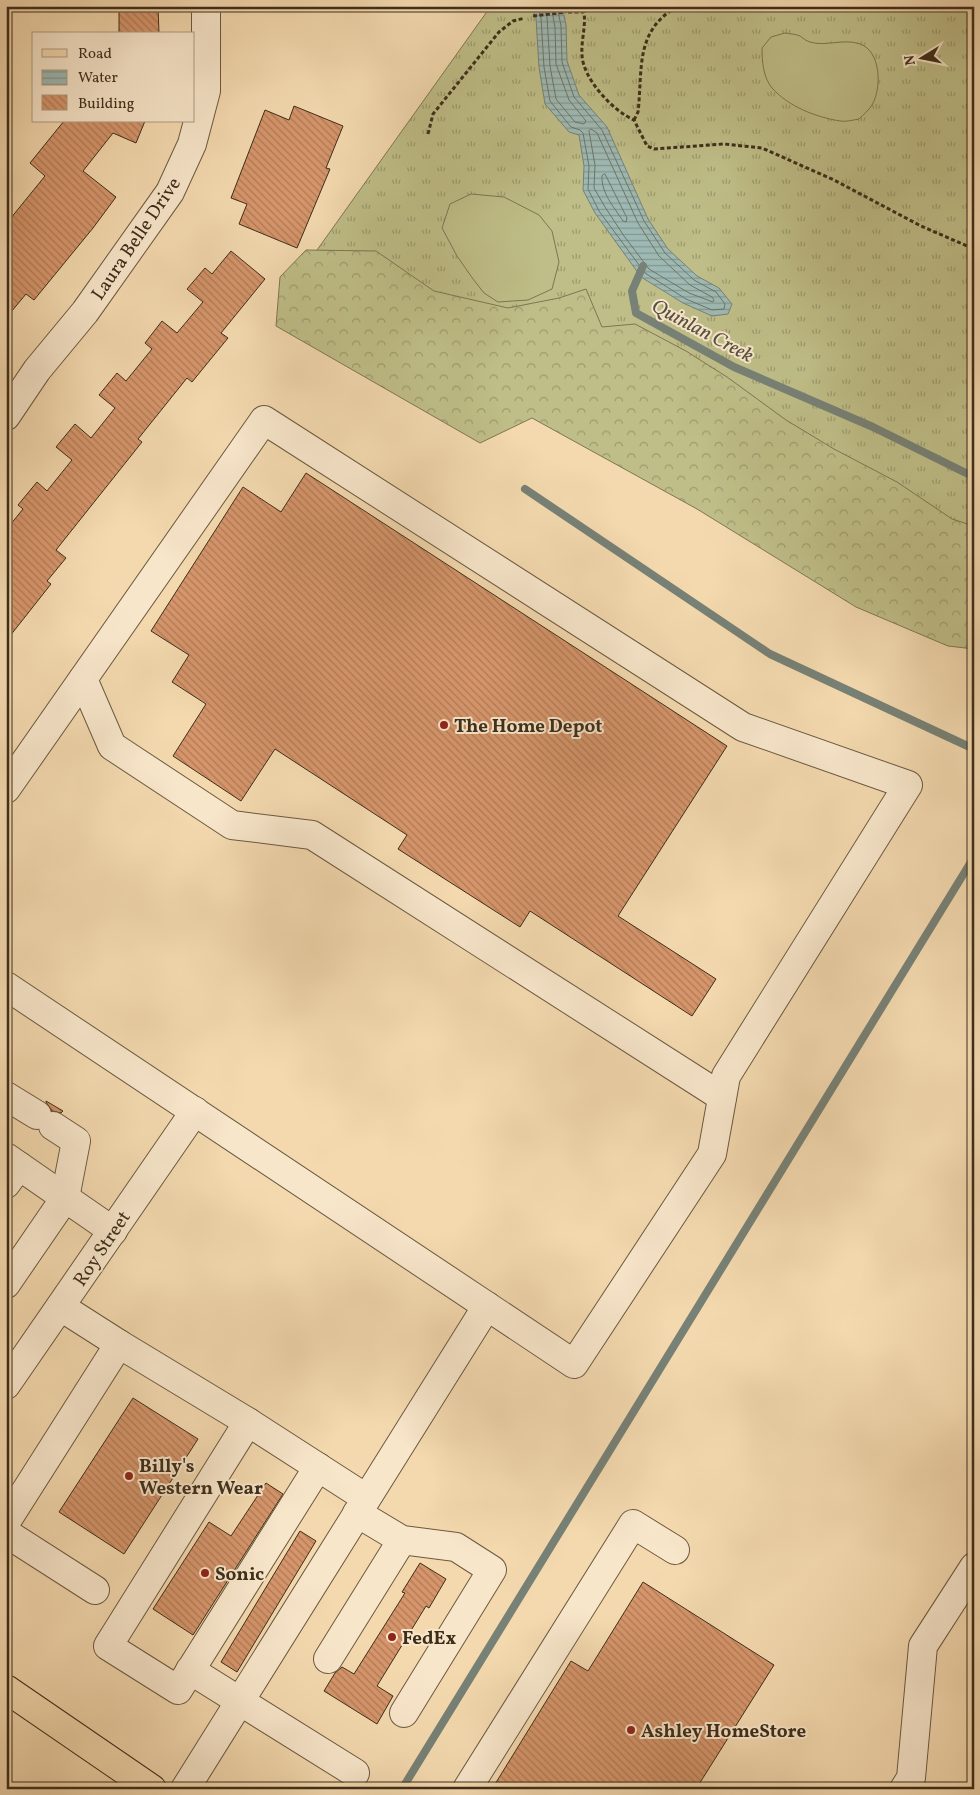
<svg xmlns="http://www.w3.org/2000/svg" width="980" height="1795" viewBox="0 0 980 1795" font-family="Vollkorn,serif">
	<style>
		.grass { fill: url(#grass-tufts); stroke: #7e7651 }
		.forest { fill: url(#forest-crowns); stroke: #7e7651 }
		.pitch { fill: #bfbe88; stroke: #7e7651 }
		.water { fill: url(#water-rules); stroke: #778176 }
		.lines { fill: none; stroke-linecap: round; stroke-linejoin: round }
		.shore { stroke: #6e7466; stroke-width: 1 }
		.stream { stroke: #778176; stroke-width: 8 }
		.building { fill: url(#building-back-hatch); stroke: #3d2e1a }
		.minor-casing { stroke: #6b593f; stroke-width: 30 }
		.major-casing { stroke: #3d2e1a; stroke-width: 30 }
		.path { stroke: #3d2e1a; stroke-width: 3; stroke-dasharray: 4 2.5; stroke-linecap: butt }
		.minor { stroke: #f8e6cb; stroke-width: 28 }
		.major { stroke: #f4d9af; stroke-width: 28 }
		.poi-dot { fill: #8f2418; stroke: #f8e6cb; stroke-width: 2 }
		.labels { text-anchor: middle; stroke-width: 4; stroke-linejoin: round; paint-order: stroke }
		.street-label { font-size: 19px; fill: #3d2e1a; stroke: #f8e6cb }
		.poi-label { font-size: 19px; font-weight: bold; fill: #3d2e1a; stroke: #f8e6cb; text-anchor: start }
		.water-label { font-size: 20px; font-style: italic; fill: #555140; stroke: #f8e6cb }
	</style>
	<defs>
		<pattern id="grass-tufts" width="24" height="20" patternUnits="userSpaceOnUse" patternTransform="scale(1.25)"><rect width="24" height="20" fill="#bfbe88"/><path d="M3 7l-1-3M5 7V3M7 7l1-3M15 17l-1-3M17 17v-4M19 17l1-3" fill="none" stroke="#9c9b6e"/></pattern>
		<pattern id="forest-crowns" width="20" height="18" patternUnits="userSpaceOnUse" patternTransform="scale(1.25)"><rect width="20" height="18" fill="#bfbe88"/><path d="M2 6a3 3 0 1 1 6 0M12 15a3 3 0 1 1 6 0" fill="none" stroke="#9c9b6e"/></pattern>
		<pattern id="water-rules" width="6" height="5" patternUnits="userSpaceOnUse" patternTransform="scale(1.25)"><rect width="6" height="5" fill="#9eb9b3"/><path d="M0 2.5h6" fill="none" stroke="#829791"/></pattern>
		<pattern id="building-back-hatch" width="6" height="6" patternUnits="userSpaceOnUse" patternTransform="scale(1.25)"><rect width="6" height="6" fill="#d6956b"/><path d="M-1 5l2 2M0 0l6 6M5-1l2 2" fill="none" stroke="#af7a57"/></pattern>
	</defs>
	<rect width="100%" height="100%" fill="#f4d9af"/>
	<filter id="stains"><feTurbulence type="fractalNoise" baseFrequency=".004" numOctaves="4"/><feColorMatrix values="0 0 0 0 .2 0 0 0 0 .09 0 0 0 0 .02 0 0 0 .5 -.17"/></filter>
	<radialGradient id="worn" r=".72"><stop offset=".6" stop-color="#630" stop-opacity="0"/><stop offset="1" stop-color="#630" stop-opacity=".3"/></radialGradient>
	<polygon class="grass" points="491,6 974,6 974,574 285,295"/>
	<polygon class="forest" points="306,250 376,251 434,291 508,308 559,298 586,289 602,327 635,324 686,351 727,377 786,420 834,449 897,482 952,519 974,526 974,649 948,646 856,607 697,509 532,418 480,443 276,326 280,277"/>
	<g class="pitch">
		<path d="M785,33c5,1 11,1 15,3 3,2 6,5 10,6 16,5 33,-4 50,2 21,7 22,44 12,61 -3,5 -9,10 -13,14 -6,1 -13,3 -19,2 -24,-4 -51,-14 -68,-33 -9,-11 -10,-27 -10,-40l9,-11z"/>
		<polygon points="471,194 504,197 539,215 552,231 559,262 552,289 528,300 498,302 484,293 473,279 457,256 442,228 450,204"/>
	</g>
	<polygon class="water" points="531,6 562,6 566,25 567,61 579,95 607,127 648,219 668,249 697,276 719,288 732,304 728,314 712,316 683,303 641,277 595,213 583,190 584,166 579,135 569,132 545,104 539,67 536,18"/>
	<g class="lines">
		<g class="shore">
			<polyline points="537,6 541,18 544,67 550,101 571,127 580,130 583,133 589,166 588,189 599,211 645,273 686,299 712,310 724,309 725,304 716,292 694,280 665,253 644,221 602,130 574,97 562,62 561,26 557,6"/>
			<polyline points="543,6 547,17 550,66 556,99 575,122 584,124 586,121 569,100 556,64 555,27 551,6"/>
			<polygon points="591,129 597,133 638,223 659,256 690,285 712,297 714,300 713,302 689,293 649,269 624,236 605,207 594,188 595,165 589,131"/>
			<path d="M605,174l22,44 -1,4 -3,-1c-9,-14 -22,-28 -21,-45z"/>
		</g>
		<g class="stream">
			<polyline points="643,266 632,291 636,313 734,367 873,427 974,477"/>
			<polyline points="525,489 770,654 974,749"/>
			<polyline points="402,1789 974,857"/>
		</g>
	</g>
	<g class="building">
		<polygon points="119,6 158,6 159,34 119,34"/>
		<polygon points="294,106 343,126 326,168 330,169 297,248 239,224 247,204 231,198 265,110 289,120"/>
		<polygon points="64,121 145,121 136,143 113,133 83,171 116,197 93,228 34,300 26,294 6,318 6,224 45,176 30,163"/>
		<polygon points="231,251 265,279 221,333 228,338 192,382 187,378 138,439 142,442 56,550 66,558 47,581 51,584 6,641 6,530 23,509 18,505 37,482 47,491 72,460 56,447 75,424 91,438 115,408 99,395 117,373 126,381 152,349 145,343 162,321 177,333 203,302 187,289 205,268 212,274"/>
		<polygon points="306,473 727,746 618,916 716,979 692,1016 530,911 520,927 398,849 407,835 275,749 241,801 173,756 206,704 172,682 189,655 151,631 243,487 281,512"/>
		<polygon points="46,1101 63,1111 61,1113 52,1111 46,1102"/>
		<polygon points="133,1398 198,1439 124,1554 59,1512"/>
		<polygon points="266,1483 283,1494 193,1635 153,1609 209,1522 231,1536"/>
		<polygon points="300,1531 316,1541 237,1672 221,1662"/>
		<polygon points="420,1563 446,1579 429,1608 426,1606 377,1686 393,1696 377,1724 324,1691 335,1673 342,1667 354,1674 405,1593 402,1592"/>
		<polygon points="643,1582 774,1665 696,1789 492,1789 571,1661 588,1671"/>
	</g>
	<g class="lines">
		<g class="minor-casing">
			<g id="minor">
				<polyline points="6,416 37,370 85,312 170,192 192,144 206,91 206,6"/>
				<polyline points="83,679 112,746 232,825 312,835 722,1097"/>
				<polyline points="6,789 264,420 743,727 908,785 726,1076 712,1154 574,1364 6,986"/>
				<polyline points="6,1096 37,1115"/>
				<polyline points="6,1157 113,1231"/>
				<polyline points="6,1184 19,1166"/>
				<polyline points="6,1284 65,1198 76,1141 53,1126"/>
				<polyline points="61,1307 119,1344"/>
				<polyline points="6,1385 195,1111"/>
				<polyline points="248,1422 108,1646 178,1690 318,1467"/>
				<polyline points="357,1513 402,1540 456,1547 492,1570 404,1713"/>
				<polyline points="6,1522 119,1344 248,1422 366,1498"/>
				<polyline points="6,1533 95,1590"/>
				<polyline points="328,1659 402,1540"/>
				<polyline points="190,1670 355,1773"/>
				<polyline points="185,1789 487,1306"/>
				<polyline points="467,1789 633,1524 675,1550"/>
				<polyline points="904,1789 911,1778 923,1646 974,1567"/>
			</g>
		</g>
		<g class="major-casing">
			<polyline id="major" points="6,1689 152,1789"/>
		</g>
		<g class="path">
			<path d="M568,12h16c2,15 -3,28 -2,43 1,24 31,56 52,65l13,26 7,3 70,-5 38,4 72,32 87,46 53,23"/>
			<polyline points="533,16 566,12"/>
			<path d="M634,120l4,-8c5,-43 -4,-81 40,-106"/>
			<polyline points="428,134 433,114 499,32 513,21 525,18"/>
		</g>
		<use href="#minor" class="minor"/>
		<use href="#major" class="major"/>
	</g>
	<g class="poi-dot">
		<circle cx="444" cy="725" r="5"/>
		<circle cx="129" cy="1476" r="5"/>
		<circle cx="205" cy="1573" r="5"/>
		<circle cx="392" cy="1637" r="5"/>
		<circle cx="631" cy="1730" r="5"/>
	</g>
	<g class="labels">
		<g class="street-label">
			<text transform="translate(135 238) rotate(-56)" y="7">Laura Belle Drive</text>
			<text transform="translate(101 1248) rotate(-56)" y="7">Roy Street</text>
		</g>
		<g class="poi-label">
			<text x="454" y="732">The Home Depot</text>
			<text x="139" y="1472">Billy's<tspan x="139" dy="22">Western Wear</tspan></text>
			<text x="215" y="1580">Sonic</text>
			<text x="402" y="1644">FedEx</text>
			<text x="641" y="1737">Ashley HomeStore</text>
		</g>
		<g class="water-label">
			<text transform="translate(703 330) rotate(28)" y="7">Quinlan Creek</text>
		</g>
	</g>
	<rect width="980" height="1795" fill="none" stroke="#f4d9af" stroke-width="25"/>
	<rect x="8" y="8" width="965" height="1780" fill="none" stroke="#3d2e1a" stroke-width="2.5"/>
	<rect x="12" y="12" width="955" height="1770" fill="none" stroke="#3d2e1a"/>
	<rect x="32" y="32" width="162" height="90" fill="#f8e6cb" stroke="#ad9c84"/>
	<rect x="42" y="49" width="25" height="8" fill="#f4d9af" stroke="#ad9c84"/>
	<text x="78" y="58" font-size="15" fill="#3d2e1a">Road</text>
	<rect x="42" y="70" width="25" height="15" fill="url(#water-rules)" stroke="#ad9c84"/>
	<text x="78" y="82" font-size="15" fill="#3d2e1a">Water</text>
	<rect x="42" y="95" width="25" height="15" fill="url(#building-back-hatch)" stroke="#ad9c84"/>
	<text x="78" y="108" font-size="15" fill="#3d2e1a">Building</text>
	<g transform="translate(922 58) rotate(260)" stroke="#f8e6cb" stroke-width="4" paint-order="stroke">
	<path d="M0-4L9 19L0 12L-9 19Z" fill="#3d2e1a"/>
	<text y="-8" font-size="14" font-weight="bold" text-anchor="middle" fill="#3d2e1a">N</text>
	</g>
	<rect width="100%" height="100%" filter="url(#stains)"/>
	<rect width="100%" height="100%" fill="url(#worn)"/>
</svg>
